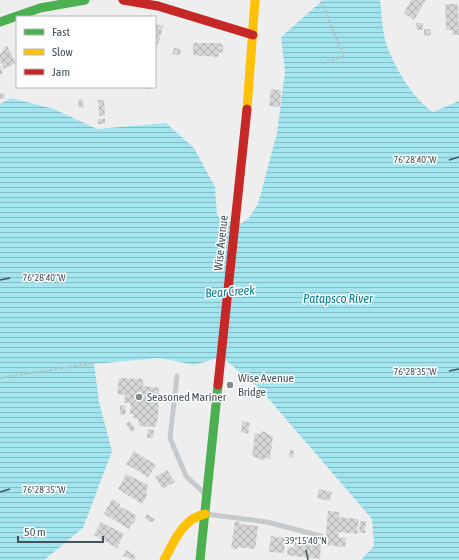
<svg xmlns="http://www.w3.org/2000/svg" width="459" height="560" viewBox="0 0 459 560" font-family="'Asap Condensed',sans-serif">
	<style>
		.water { fill: url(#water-rules) }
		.building { fill: url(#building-cross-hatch) }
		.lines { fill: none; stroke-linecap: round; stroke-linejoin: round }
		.path { stroke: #b5c3be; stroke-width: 2; stroke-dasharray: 3 2; stroke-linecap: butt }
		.lane { stroke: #c7cacd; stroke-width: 5 }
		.fast { stroke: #4caf50; stroke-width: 9 }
		.slow { stroke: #ffc107; stroke-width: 9 }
		.jam { stroke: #c62828; stroke-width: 9 }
		.ticks { fill: none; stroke: #44525b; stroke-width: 1.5 }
		.poi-dot { fill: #80898e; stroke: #fff; stroke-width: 1.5 }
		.labels { text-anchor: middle; stroke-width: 3; stroke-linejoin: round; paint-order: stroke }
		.street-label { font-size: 12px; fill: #44525b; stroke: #fff }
		.poi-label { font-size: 12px; fill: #44525b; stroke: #fff; text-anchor: start }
		.water-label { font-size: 13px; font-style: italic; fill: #088295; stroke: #fff }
		.ticks-label { font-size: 10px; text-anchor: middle; fill: #44525b; stroke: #fff; stroke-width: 3; stroke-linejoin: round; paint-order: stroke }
	</style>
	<defs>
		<pattern id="water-rules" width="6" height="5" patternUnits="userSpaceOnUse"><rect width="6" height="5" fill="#a3e5ef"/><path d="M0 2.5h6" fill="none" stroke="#86bcc5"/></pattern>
		<pattern id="building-cross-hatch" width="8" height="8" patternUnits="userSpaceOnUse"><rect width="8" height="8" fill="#d6d6d8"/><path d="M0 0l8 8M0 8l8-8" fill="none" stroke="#afb0b2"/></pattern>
	</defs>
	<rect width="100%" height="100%" fill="#efeeee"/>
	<path class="water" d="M323,0h57c2,15 2,32 7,46 8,22 27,54 46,66l26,-11v459h-98l13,-14 -2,-27 -111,-129 -39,-33 -28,8 -34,-7 -66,6 5,38 13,49 -29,77 -39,32h-44v-456l11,-6 43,11 43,20 69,-6 28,25 21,39 2,28 7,7 18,1 7,-5 9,-14 19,-71 8,-61 -4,-35z"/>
	<g class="building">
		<polygon points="411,0 426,0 414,20 404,13"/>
		<polygon points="445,4 458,4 459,35 453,35 452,30 446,30"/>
		<polygon points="416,23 423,23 423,30 417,30"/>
		<polygon points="156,24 163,26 158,45 155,44"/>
		<polygon points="424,29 430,29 431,35 424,36"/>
		<polygon points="193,43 219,43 223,45 223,53 219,52 218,57 193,55"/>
		<polygon points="7,46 16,63 4,69 0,61 0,53 4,51 3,48"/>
		<polygon points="174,48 181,49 180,55 172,54"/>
		<polygon points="0,65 3,73 0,75"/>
		<polygon points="140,87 151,87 150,90"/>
		<polygon points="271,89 281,90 280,107 269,106"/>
		<polygon points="4,93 5,98 0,99 0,94"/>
		<polygon points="82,99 84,107 79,108 78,100"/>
		<polygon points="98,100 104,100 105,116 99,116"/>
		<rect x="98" y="119" width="7" height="5"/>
		<polygon points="119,378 143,379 143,386 159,388 158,418 155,427 138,426 139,419 133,418 134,414 130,414 131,403 124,403 125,395 117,394"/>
		<polygon points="120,405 126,406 125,415 120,414"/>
		<polygon points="130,421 135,429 131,432 126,424"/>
		<polygon points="242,421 250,423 248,434 241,432"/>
		<polygon points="148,429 154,430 153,438 147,438"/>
		<polygon points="261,431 268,433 268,435 273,436 270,459 265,458 265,461 252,456 255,433 261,434"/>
		<polygon points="290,450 294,451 293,458 289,457"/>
		<polygon points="134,451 156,465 148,477 126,464"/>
		<polygon points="167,470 175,482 163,489 155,477"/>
		<polygon points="126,474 148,485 146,493 148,494 142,504 118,489"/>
		<polygon points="319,489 332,492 330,501 317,498"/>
		<polygon points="112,499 120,504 119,506 136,515 134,524 132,523 129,529 104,514"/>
		<polygon points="328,511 339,512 339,517 359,519 357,534 339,532 338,537 346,538 345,547 325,545"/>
		<polygon points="147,514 155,519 152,523 145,518"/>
		<polygon points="235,521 240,522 240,524 258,526 255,549 237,547 237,549 231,548"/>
		<polygon points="360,521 366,521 365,533 359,533"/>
		<polygon points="101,522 124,534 117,548 94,535"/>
		<polygon points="271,536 285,538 284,553 269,552"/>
		<polygon points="295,543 321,544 320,559 287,555 288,547 294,548"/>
		<polygon points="126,550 136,556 134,560 123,556"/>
	</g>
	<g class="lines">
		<g class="path">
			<polyline points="321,1 344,56 322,64"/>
			<polyline points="0,378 94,363"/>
		</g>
		<g class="lane">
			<polyline points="177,376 170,438 186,476 205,494"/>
			<polyline points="206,514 267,522 321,536"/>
		</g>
		<g class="fast">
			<polyline points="0,22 40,8 85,0"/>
			<polyline points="200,560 218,385"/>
		</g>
		<g class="slow">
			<polyline points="247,109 255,0"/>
			<path d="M164,560c10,-18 19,-42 41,-46"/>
		</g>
		<g class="jam">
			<polyline points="123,0 158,6 253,35"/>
			<polyline points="218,385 247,109"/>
		</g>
	</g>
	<path class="ticks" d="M449,160l10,-3M0,280l10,-2M449,371l10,-2M0,492l10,-3M306,550l2,10"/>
	<g class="poi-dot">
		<circle cx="230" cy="385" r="4"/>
		<circle cx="139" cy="397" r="4"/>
	</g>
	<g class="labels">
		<g class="street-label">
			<text transform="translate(221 243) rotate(-84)" y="4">Wise Avenue</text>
		</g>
		<g class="poi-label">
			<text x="238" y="382">Wise Avenue<tspan x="238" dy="14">Bridge</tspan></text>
			<text x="147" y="401">Seasoned Mariner</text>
		</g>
		<g class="water-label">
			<text transform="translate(230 291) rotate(-4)" y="5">Bear Creek</text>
			<text x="338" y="303">Patapsco River</text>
		</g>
	</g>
	<g class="ticks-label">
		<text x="415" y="163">76°28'40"W</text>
		<text x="44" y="281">76°28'40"W</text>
		<text x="415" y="375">76°28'35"W</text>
		<text x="44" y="493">76°28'35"W</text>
		<text x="306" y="544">39°15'40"N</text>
	</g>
	<rect x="16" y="16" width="140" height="72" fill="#ffffff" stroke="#b4babd"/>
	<rect x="24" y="29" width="20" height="6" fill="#4caf50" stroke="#b4babd"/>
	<text x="52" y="36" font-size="12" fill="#44525b">Fast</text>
	<rect x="24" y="49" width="20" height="6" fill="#ffc107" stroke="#b4babd"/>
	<text x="52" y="56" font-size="12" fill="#44525b">Slow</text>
	<rect x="24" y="69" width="20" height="6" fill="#c62828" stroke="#b4babd"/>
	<text x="52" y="76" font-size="12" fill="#44525b">Jam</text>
	<path d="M18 536v6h85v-6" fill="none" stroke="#44525b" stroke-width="2"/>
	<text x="24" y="536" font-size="12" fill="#44525b" stroke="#ffffff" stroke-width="3" paint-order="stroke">50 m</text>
</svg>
